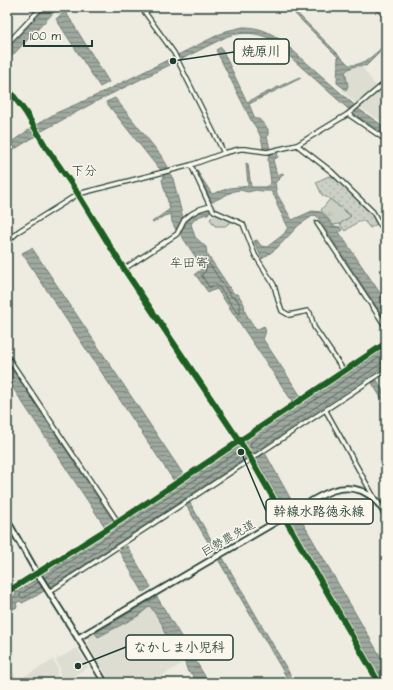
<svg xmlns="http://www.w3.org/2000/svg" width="393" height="690" viewBox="0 0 393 690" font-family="'Architects Daughter','Klee One',sans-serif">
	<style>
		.built { fill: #ddddd2 }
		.grass { fill: url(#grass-tufts); stroke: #75867c }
		.park { fill: url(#park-dots); stroke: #75867c }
		.garden { fill: #cbcfc4; stroke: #75867c }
		.water { fill: url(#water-rules); stroke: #6c7d74 }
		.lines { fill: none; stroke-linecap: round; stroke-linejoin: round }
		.shore { stroke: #52685f; stroke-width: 1 }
		.minor-casing { stroke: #1f3d34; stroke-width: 6 }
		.tertiary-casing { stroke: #1f3d34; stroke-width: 8 }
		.minor { stroke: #fbf7ec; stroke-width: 3.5 }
		.tertiary { stroke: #fbf7ec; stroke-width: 4.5 }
		.cycleway-casing { stroke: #fbf7ec; stroke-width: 8 }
		.cycleway { stroke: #1b5e20; stroke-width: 6 }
		.labels { text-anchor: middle; stroke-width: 3; stroke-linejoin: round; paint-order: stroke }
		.street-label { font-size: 12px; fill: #1f3d34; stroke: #fbf7ec }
		.neighbourhood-label { font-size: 13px; fill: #1f3d34; stroke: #fbf7ec }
		.leader { fill: none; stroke: #1f3d34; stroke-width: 1.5 }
		.callout-dot { fill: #1f3d34; stroke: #fbf7ec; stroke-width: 1.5 }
		.callout { fill: #fbf7ec; stroke: #1f3d34; stroke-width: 1.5 }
		.callout-label { font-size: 13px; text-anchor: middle; font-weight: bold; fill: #1f3d34 }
	</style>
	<defs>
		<pattern id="grass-tufts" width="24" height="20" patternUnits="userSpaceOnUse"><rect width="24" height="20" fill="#cbcfc4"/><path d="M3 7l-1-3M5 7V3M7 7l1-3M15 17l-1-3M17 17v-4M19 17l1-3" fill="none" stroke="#aeb3a9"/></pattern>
		<pattern id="park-dots" width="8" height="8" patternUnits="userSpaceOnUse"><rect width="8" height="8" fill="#cbcfc4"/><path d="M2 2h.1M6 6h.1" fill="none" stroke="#aeb3a9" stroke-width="1.8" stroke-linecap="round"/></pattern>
		<pattern id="water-rules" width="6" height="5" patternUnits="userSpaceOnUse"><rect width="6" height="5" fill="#9fa89f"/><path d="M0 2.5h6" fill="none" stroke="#818a82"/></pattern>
	</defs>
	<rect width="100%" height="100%" fill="#eeece1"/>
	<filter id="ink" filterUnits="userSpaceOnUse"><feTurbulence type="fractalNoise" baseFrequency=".025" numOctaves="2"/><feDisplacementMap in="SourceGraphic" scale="8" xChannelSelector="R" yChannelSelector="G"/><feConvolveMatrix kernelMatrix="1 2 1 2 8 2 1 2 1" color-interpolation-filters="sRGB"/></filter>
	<g filter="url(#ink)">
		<g class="built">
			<polygon points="361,65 377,88 386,82 386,124 362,109 342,90 347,85 343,69"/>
			<polygon points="149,603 186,661 150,683 111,683 88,644 88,635"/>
			<polygon points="77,648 88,667 75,675 80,683 7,683 7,663 18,680 53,660 58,668 57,676 60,677 60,668 56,660"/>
		</g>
		<polygon class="grass" points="330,199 351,216 340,224 333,225 321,210"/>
		<polygon class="park" points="329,176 335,177 372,213 377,224 370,228 364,221 359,221 345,231 340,224 351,216 330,199 322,195 316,182"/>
		<polygon class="garden" points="216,213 232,221 225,226 215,226 210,219"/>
		<g class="water">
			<polygon points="47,7 59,7 7,61 7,49"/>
			<polygon points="255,7 292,7 289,11 260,11"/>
			<polygon points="65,11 109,82 100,87 56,19"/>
			<path d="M296,12l53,53c16,1 26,-12 37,-21v2l-20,20c-8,-1 -15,0 -21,6l3,14 -2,4 -9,-7 1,-26 -43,-43z"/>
			<path d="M243,27c16,0 27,5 39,14l78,69 26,18v7l-31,-20 -85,-76c-14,-7 -27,-7 -42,-3l-133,66 -53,29h-2l-6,6 -27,17v-9l23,-16h3l4,-3 2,-3 17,-10 37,-16 133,-66z"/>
			<path d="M221,47l26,55 52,-25 2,1 -52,26 6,15h4l9,10v5l-1,3c2,6 2,11 5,17l5,-1 1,4 -5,3 4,15 6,-2v2l-8,8 2,11 15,26 20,-9 9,1 12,14 7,1 2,3 -3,2 47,70v19l-69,-105 -3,-1 -15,10 -22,23 -15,11 -8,-18 3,-1 4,6 6,1 17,-13 4,-7 -11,-22v-4l-6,-10h-9l-6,-1 -8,2 -8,-2 -6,1 -22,11 -15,-31 15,23 18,-6 16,-2 2,-2 -2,-21 2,1 3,23h14l4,-2 2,-3 -3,-22 1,-5 -2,-5 -4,-1c0,-9 -5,-20 -11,-27l-36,-72z"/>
			<path d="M115,98l48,60 5,9 -1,1 2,7h3l11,43 -3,7 4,2c6,-10 11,-15 22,-19l4,3 -2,3c-7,1 -13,4 -17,10l4,13 11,10 1,7 27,40h4l6,10 1,8 11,18 8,-4c3,4 1,9 -1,13l37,56 -8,6 -75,-112 -9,3 -13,-18 8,-6 -22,-33 1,-6 -3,-2 -3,3 -4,-8 -1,-8 -7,2 -11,7 -1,-1 18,-13 -8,-29 2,-3 -2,-7h-1l-6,-6 -49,-62z"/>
			<polygon points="32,248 183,474 174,481 22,253"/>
			<polygon points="386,348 386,365 252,454 250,451 244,455 246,458 75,571 36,596 22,603 20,601 16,603 17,607 7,612 7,597 11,595 12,597 16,595 15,593 238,447 240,449 246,445 244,442"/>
			<polygon points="7,361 113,521 105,527 7,379"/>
			<polygon points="377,380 386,396 386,406 372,383"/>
			<polygon points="265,453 294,505 285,510 256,459"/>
			<polygon points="190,503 217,550 214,552 186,505"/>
			<polygon points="297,513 386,666 386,683 384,683 289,519"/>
			<polygon points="127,546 151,587 143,592 119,551"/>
			<polygon points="223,558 295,683 290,683 219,561"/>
			<polygon points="157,597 209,683 197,683 192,674 188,672 184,660 164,632 162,624 150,606 138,616 98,637 95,633"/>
		</g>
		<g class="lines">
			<g class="shore">
				<polygon points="208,264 210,265 231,296 237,299 240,305 240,314 238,314 219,287 216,285 209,287 202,276 202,274 206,271 206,265"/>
				<polyline points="386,353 251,442 250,447 254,448 382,363 386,362"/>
				<polyline points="44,578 236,453 240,454 239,457 48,584"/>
				<polyline points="39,582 20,594 20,597 23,598 42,587"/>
			</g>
			<g class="minor-casing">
				<g id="minor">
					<polyline points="141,7 174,53 224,153"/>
					<polyline points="377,7 386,17"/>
					<polyline points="7,44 42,7"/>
					<polyline points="7,87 26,113 46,147 75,189 124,269 248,454 379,683"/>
					<polyline points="348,114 386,140"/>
					<polyline points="297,145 348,114 386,82"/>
					<polyline points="191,165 210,206"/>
					<polyline points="317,223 386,327"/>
					<polyline points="7,242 19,231 78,194 191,165 224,153 240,149 245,149 267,152 297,145 332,172 373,212 379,223 386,231"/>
					<polyline points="124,269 177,234 184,220 191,214 200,209 210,206 214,211 243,224 255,255 274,285 278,300 282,311 289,315 308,311 310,313 314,327 344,371"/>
					<polyline points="7,356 118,522"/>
					<polyline points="326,411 375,499"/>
					<polyline points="7,592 118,522 386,343"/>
					<polyline points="49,592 386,370"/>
				</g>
			</g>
			<g class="tertiary-casing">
				<g id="tertiary">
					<polyline points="7,520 37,573 78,638 105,683"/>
					<path d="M78,638l220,-129c21,-12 39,-27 64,-18 11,5 18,13 24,24"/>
				</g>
			</g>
			<use href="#minor" class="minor"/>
			<use href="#tertiary" class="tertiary"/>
			<g class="cycleway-casing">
				<g id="cycleway">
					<polyline points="7,87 26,113 46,147 75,189 124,269 248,454 379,683"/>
					<polyline points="7,592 118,522 386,343"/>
				</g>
			</g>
			<use href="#cycleway" class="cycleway"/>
		</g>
	</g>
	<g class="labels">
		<g class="street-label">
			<text transform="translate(228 538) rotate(-30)" y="4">巨勢農免道</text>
		</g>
		<g class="neighbourhood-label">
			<text x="84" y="175">下分</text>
			<text x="189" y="267">牟田寄</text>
		</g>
	</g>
	<path class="leader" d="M173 61L234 52M241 452L266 511M78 666L126 647"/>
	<g class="callout-dot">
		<circle cx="173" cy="61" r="4"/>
		<circle cx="241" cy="452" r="4"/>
		<circle cx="78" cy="666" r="4"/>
	</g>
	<g class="callout">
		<rect x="234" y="39" width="55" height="25" rx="4"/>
		<rect x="266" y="499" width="107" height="25" rx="4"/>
		<rect x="126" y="635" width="107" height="25" rx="4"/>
	</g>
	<g class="callout-label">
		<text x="261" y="56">焼原川</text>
		<text x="319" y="516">幹線水路徳永線</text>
		<text x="179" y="652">なかしま小児科</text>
	</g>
	<rect width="393" height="690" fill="none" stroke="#fbf7ec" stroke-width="24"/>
	<rect x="12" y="12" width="369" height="666" fill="none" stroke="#1f3d34" stroke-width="1.5" filter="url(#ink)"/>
	<path d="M24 40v6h68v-6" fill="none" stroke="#1f3d34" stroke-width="2"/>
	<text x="30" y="40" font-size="12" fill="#1f3d34" stroke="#fbf7ec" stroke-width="3" paint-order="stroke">100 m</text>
</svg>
